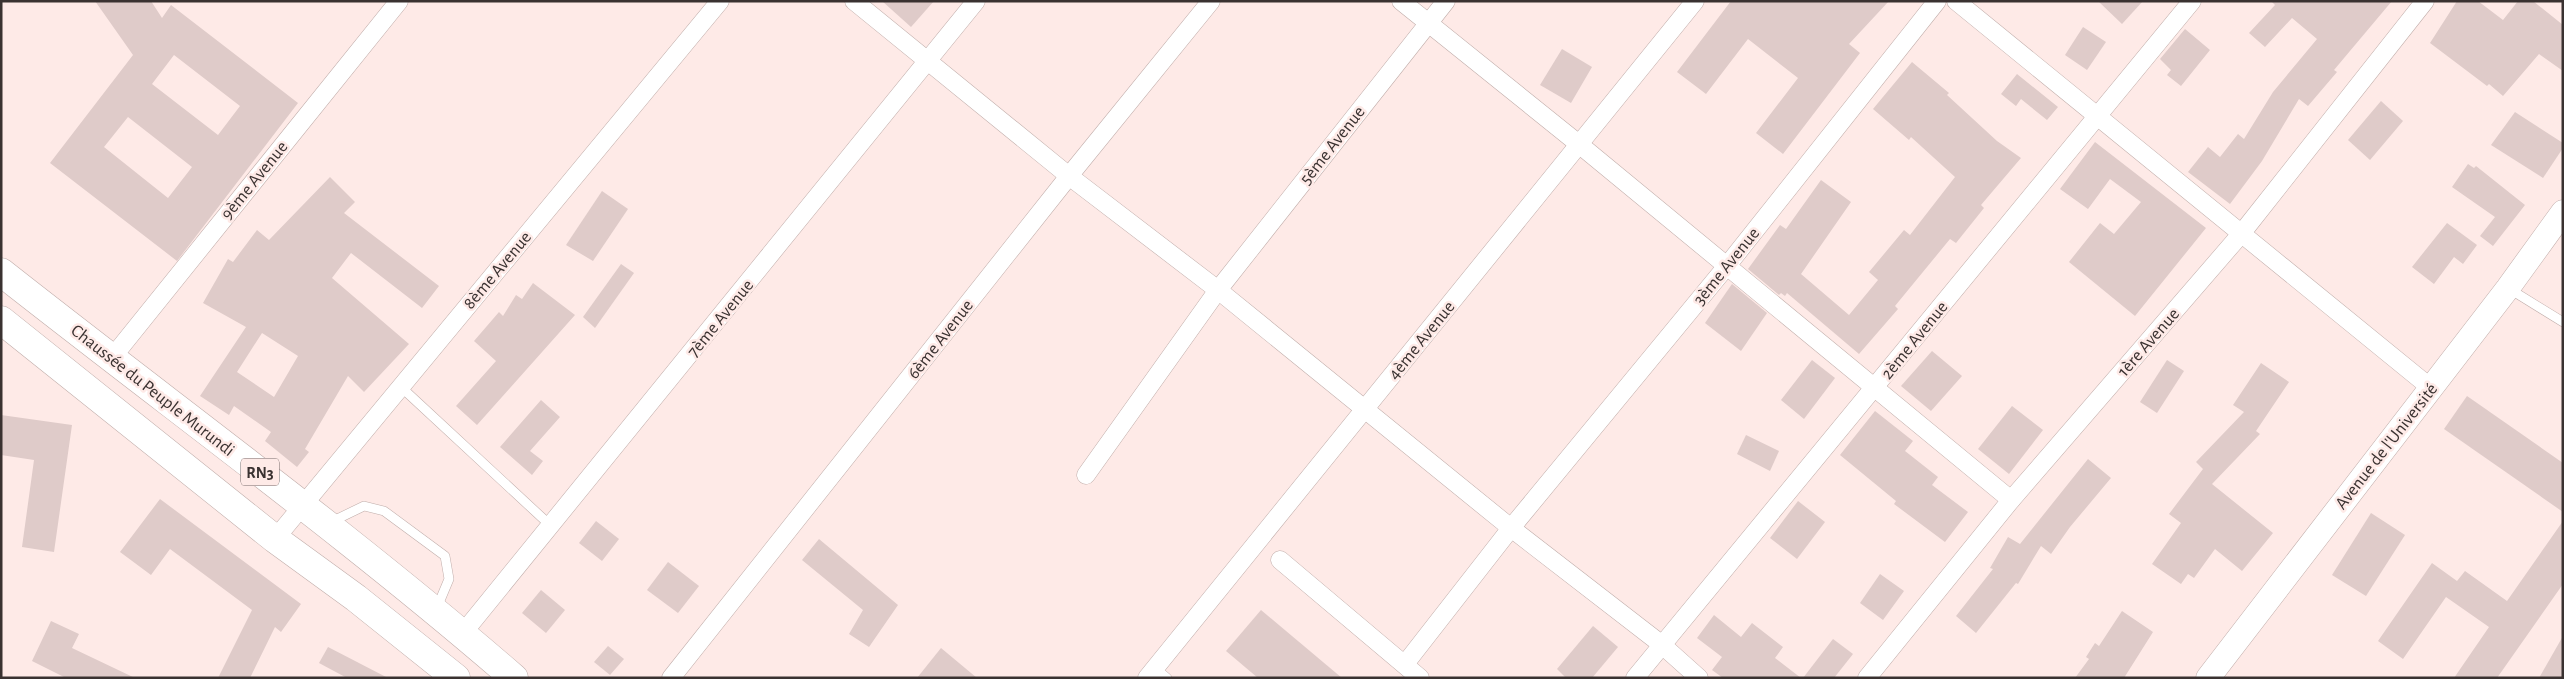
<svg xmlns="http://www.w3.org/2000/svg" width="2564" height="679" viewBox="0 0 2564 679" font-family="'Alegreya Sans',sans-serif">
	<style>
		.building { fill: #dfcbc9; fill-rule: evenodd }
		.lines { fill: none; stroke-linecap: round; stroke-linejoin: round }
		.lane-casing { stroke: #c0adaa; stroke-width: 10 }
		.street-casing { stroke: #c0adaa; stroke-width: 19 }
		.secondary-casing { stroke: #c0adaa; stroke-width: 25 }
		.highway-casing { stroke: #c0adaa; stroke-width: 29 }
		.lane { stroke: #fff; stroke-width: 9 }
		.street { stroke: #fff; stroke-width: 18 }
		.secondary { stroke: #fff; stroke-width: 24 }
		.highway { stroke: #fff; stroke-width: 28 }
		.labels { text-anchor: middle; stroke-width: 5; stroke-linejoin: round; paint-order: stroke }
		.shield { fill: #feeae7; stroke: #756968; stroke-width: 1 }
		.shield-label { font-size: 16px; font-weight: bold; fill: #3a3231 }
		.street-label { font-size: 18px; fill: #3a3231; stroke: #feeae7 }
	</style>
	<rect width="100%" height="100%" fill="#feeae7"/>
	<g class="building">
		<path d="M95,1h56l11,17 9,-13 127,98 -121,158 -127,-98 83,-108zM174,55l66,51 -22,29 -66,-51zM128,117l64,50 -24,31 -64,-51z"/>
		<polygon points="882,1 934,1 911,27"/>
		<polygon points="1731,1 1889,1 1849,44 1860,53 1783,154 1756,133 1798,78 1748,39 1706,94 1677,72"/>
		<polygon points="2098,1 2143,1 2122,24"/>
		<polygon points="2271,1 2392,1 2334,70 2337,72 2308,106 2299,99 2262,161 2230,204 2188,172 2208,147 2220,157 2238,134 2244,139 2273,92 2317,39 2292,18 2265,47 2249,33 2275,5"/>
		<polygon points="2457,1 2478,1 2503,20 2518,1 2533,1 2563,25 2563,71 2539,54 2503,96 2489,84 2487,86 2430,43"/>
		<polygon points="2083,27 2106,42 2087,70 2065,55"/>
		<polygon points="2185,29 2210,50 2181,86 2167,75 2171,70 2160,59"/>
		<polygon points="1562,49 1592,67 1571,103 1540,85"/>
		<polygon points="1912,62 1949,93 1947,95 1997,141 2021,158 1981,205 1984,208 1956,243 1950,239 1895,306 1898,309 1859,354 1787,293 1785,296 1781,293 1779,295 1748,269 1780,225 1786,229 1821,180 1851,202 1801,274 1849,315 1878,280 1869,272 1904,230 1910,235 1955,177 1911,137 1909,140 1873,109"/>
		<polygon points="2017,74 2058,107 2047,120 2021,99 2016,106 2001,94"/>
		<polygon points="2381,101 2403,121 2370,160 2348,140"/>
		<polygon points="2515,112 2563,143 2563,148 2543,178 2491,145"/>
		<polygon points="2095,142 2206,228 2135,316 2069,262 2100,223 2114,234 2141,202 2110,179 2088,209 2060,189"/>
		<polygon points="2468,164 2474,168 2476,166 2525,205 2493,246 2480,236 2495,217 2452,187"/>
		<path d="M330,177l25,25 -11,11 95,73 -17,22 -71,-55 -19,25 77,66 -45,48 -16,-16 -43,73 4,3 -12,15 -32,-26 6,-9 -37,-26 -5,9 -29,-19 46,-69 -43,-24 25,-44 5,3 24,-32 12,10zM262,333l36,23 -24,41 -37,-25z"/>
		<polygon points="602,191 628,209 593,261 566,245"/>
		<polygon points="2447,223 2477,245 2463,264 2454,257 2434,284 2412,267"/>
		<polygon points="621,264 634,273 595,328 583,317"/>
		<polygon points="533,283 575,315 477,425 456,406 496,361 474,341 499,312 503,316 516,295 522,299"/>
		<polygon points="1732,284 1767,313 1741,351 1705,323"/>
		<polygon points="1932,351 1962,376 1931,411 1901,386"/>
		<polygon points="1812,360 1835,378 1804,419 1781,400"/>
		<polygon points="2167,360 2184,371 2157,413 2140,402"/>
		<polygon points="2261,363 2289,382 2256,431 2260,434 2212,484 2273,533 2242,571 2215,549 2194,578 2188,574 2181,584 2152,564 2181,523 2169,514 2203,469 2196,462 2244,412 2233,405"/>
		<polygon points="2467,396 2563,463 2563,512 2444,429"/>
		<polygon points="541,400 560,417 530,451 543,461 532,475 500,447"/>
		<polygon points="2012,406 2043,430 2009,474 1978,449"/>
		<polygon points="1875,411 1913,441 1905,451 1938,477 1932,485 1968,512 1945,542 1894,504 1896,501 1840,455"/>
		<polygon points="1,415 72,425 54,552 22,547 34,460 1,455"/>
		<polygon points="1746,435 1779,451 1770,471 1737,454"/>
		<polygon points="2088,459 2111,478 2070,527 2051,554 2041,546 2018,584 2016,583 1976,633 1956,616 1993,569 1990,568 2008,537 2020,544"/>
		<polygon points="160,499 301,604 281,632 275,627 250,678 218,678 252,610 170,549 151,575 120,552"/>
		<polygon points="1798,501 1825,522 1797,559 1770,538"/>
		<polygon points="2371,513 2405,535 2366,596 2332,575"/>
		<polygon points="596,521 619,539 602,561 579,543"/>
		<polygon points="2563,521 2563,584 2497,678 2454,678 2489,627 2446,597 2403,659 2378,641 2432,563 2457,581 2465,571 2507,601"/>
		<polygon points="819,539 898,605 869,647 849,634 863,610 802,560"/>
		<polygon points="668,562 699,586 678,613 647,590"/>
		<polygon points="1880,574 1904,591 1883,620 1860,603"/>
		<polygon points="541,590 565,610 546,633 522,613"/>
		<polygon points="1261,610 1342,678 1258,678 1226,651"/>
		<polygon points="2122,611 2153,632 2124,678 2075,678 2089,659 2086,657 2095,643 2099,646"/>
		<polygon points="1714,615 1741,637 1752,623 1783,647 1775,658 1801,678 1723,678 1712,670 1722,657 1697,638"/>
		<polygon points="51,621 79,634 72,648 135,678 66,678 32,661"/>
		<polygon points="1593,626 1618,647 1592,678 1566,678 1557,669"/>
		<polygon points="2563,636 2563,678 2539,678"/>
		<polygon points="1833,639 1853,654 1834,678 1803,678"/>
		<polygon points="608,646 624,659 610,675 594,662"/>
		<polygon points="328,647 388,678 347,678 319,663"/>
		<polygon points="941,648 977,678 917,678"/>
	</g>
	<g class="lines">
		<g class="lane-casing">
			<g id="lane">
				<polyline points="2508,288 2563,322"/>
				<polyline points="401,387 551,526"/>
				<polyline points="331,522 364,506 384,511 445,556 449,579 436,610"/>
				<polyline points="1155,668 1167,678"/>
			</g>
		</g>
		<g class="street-casing">
			<g id="street">
				<polyline points="854,1 1069,176 1218,290 1511,528 1661,644 1699,678"/>
				<polyline points="1401,1 1580,145 2011,500"/>
				<polyline points="1956,1 2431,388"/>
				<polyline points="111,359 399,1"/>
				<polyline points="1086,475 1218,290 1446,1"/>
				<polyline points="275,539 720,1"/>
				<polyline points="1280,560 1420,678"/>
				<polyline points="463,633 976,1"/>
				<polyline points="1405,664 1511,528 1726,267 1937,1"/>
				<polyline points="671,678 1069,176 1211,1"/>
				<polyline points="1147,678 1695,1"/>
				<polyline points="1635,678 2192,1"/>
				<polyline points="1867,678 2011,500 2241,234 2425,1"/>
			</g>
		</g>
		<g class="secondary-casing">
			<polyline id="secondary" points="2208,678 2508,288 2563,212"/>
		</g>
		<g class="highway-casing">
			<g id="highway">
				<path d="M1,272c171,135 348,263 513,406"/>
				<polyline points="1,320 275,539 356,598 456,678"/>
			</g>
		</g>
		<use href="#lane" class="lane"/>
		<use href="#street" class="street"/>
		<use href="#secondary" class="secondary"/>
		<use href="#highway" class="highway"/>
	</g>
	<g class="labels">
		<rect class="shield" x="241" y="458.5" width="38" height="27" rx="4"/>
		<g class="shield-label">
			<text x="260" y="478">RN3</text>
		</g>
		<g class="street-label">
			<text transform="translate(1332 145) rotate(-52)" y="6">5ème Avenue</text>
			<text transform="translate(254 180) rotate(-51)" y="6">9ème Avenue</text>
			<text transform="translate(1726 266) rotate(-51)" y="6">3ème Avenue</text>
			<text transform="translate(497 270) rotate(-50)" y="6">8ème Avenue</text>
			<text transform="translate(720 318) rotate(-51)" y="6">7ème Avenue</text>
			<text transform="translate(940 339) rotate(-52)" y="6">6ème Avenue</text>
			<text transform="translate(1421 340) rotate(-51)" y="6">4ème Avenue</text>
			<text transform="translate(1914 340) rotate(-51)" y="6">2ème Avenue</text>
			<text transform="translate(2148 342) rotate(-49)" y="6">1ère Avenue</text>
			<text transform="translate(153 390) rotate(38)" y="6">Chaussée du Peuple Murundi</text>
			<text transform="translate(2386 446) rotate(-52)" y="6">Avenue de l'Université</text>
		</g>
	</g>
	<rect width="2564" height="679" fill="none" stroke="#3a3231" stroke-width="5"/>
</svg>
